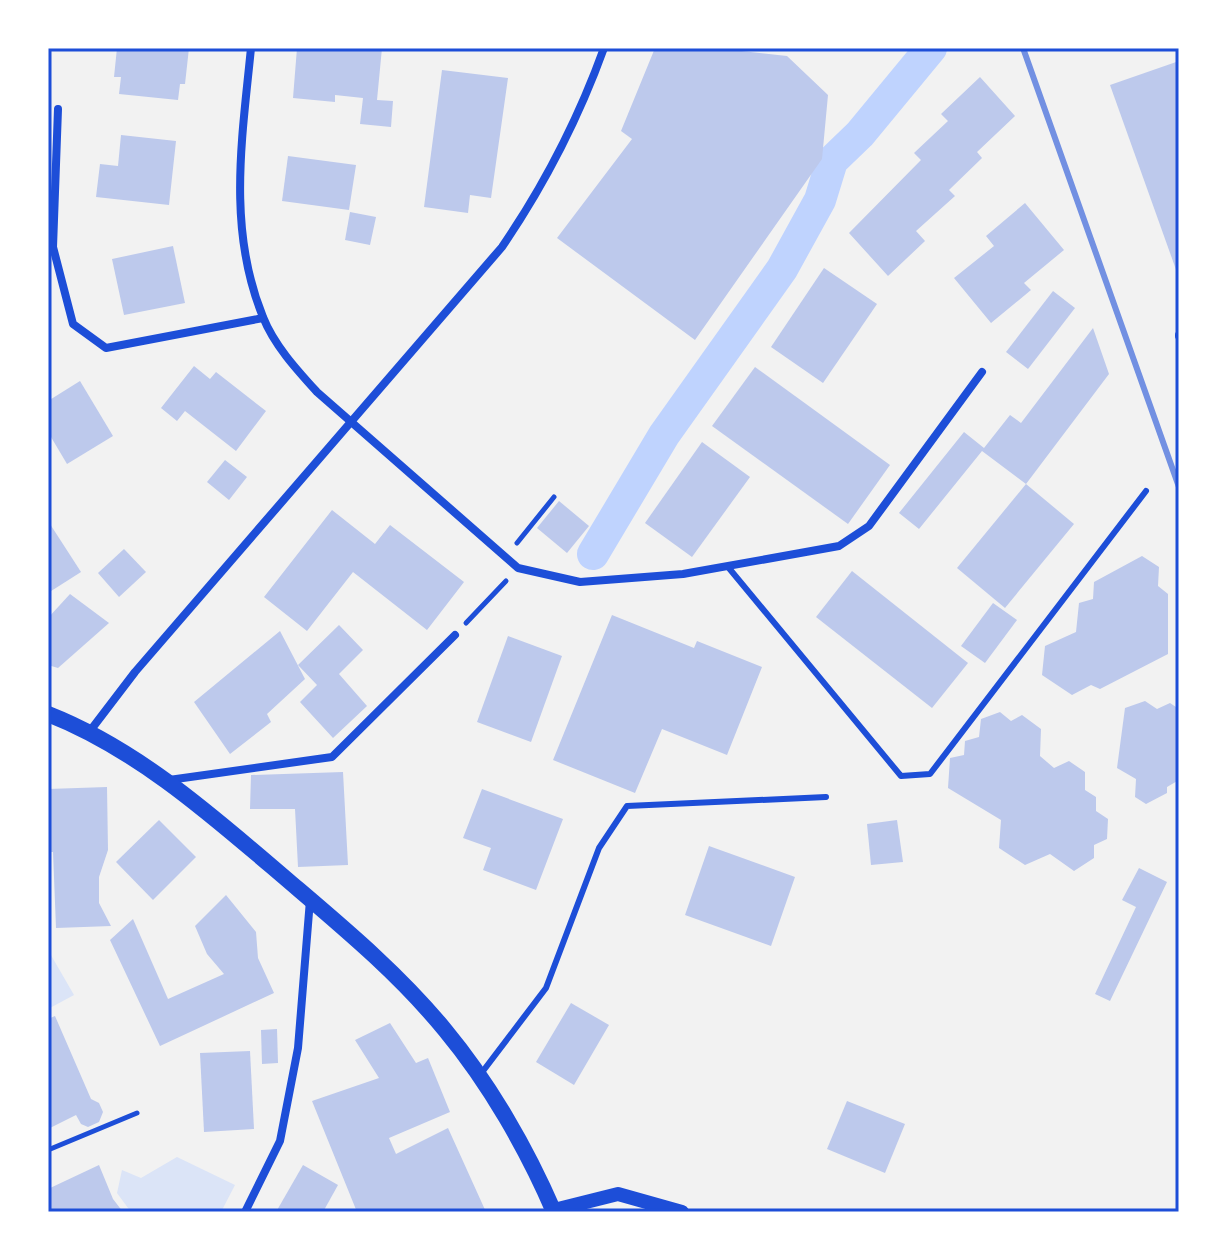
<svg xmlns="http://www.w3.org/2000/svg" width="1227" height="1260" viewBox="0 0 1227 1260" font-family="'PT Sans Narrow',sans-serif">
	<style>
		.green { fill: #dbe4f7 }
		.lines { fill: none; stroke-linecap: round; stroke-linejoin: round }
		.canal { stroke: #bfd3fe; stroke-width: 32 }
		.building { fill: #bdc9ec }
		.path { stroke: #1d4ed8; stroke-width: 5 }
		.service { stroke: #1d4ed8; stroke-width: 6 }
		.minor { stroke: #1d4ed8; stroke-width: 8 }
		.tertiary { stroke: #1d4ed8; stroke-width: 14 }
		.secondary { stroke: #1d4ed8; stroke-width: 16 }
		.rail { stroke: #7290e2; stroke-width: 6 }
		.neatline { fill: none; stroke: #1d4ed8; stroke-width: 3 }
	</style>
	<rect width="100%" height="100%" fill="#f2f2f2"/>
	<g class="green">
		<polygon points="48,950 74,995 48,1009"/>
		<polygon points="177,1157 235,1185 221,1212 131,1212 117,1193 122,1170 141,1178"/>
	</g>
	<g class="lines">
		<polyline class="canal" points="593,554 664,435 782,269 820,200 832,161 860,134 931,48"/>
	</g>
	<g class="building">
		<polygon points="117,48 189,48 185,84 180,84 178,100 119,94 121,77 114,77"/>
		<polygon points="297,48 382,48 377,100 393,101 391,127 360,124 363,98 335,95 335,102 293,98"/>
		<polygon points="655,48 715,48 787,56 828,95 822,159 695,340 557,238 632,139 621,131"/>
		<polygon points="1179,61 1179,278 1110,85"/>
		<polygon points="442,70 508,78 491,198 470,195 468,213 424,207"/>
		<polygon points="980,77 1015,116 977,152 982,158 949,190 955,196 916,231 925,241 888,276 849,233 921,160 914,153 948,121 941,114"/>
		<polygon points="121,135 176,141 169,205 96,197 100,164 118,166"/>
		<polygon points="288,156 356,165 349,210 282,201"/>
		<polygon points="1025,203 1064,250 1024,283 1031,290 991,323 954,278 994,246 986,236"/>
		<polygon points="350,212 376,217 370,245 345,240"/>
		<polygon points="173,246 185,303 124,315 112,259"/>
		<polygon points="824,268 877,304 823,383 771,347"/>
		<polygon points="1053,291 1075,308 1028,369 1006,352"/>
		<polygon points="1093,328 1109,374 1026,484 982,451 919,529 899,513 964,432 984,448 1010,415 1021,423"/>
		<polygon points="194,366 210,379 216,372 266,411 236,451 185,411 177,421 161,408"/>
		<polygon points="755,367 890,465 848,524 712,426"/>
		<polygon points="80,381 113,436 67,464 48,432 48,401"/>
		<polygon points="702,442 750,477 692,557 645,523"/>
		<polygon points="225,460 247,477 229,500 207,482"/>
		<polygon points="1026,484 1074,524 1005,608 957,568"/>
		<polygon points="559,501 589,526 567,553 537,528"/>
		<polygon points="332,510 375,544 390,525 464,582 427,630 353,572 307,631 264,597"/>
		<polygon points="50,524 81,572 48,593 48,525"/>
		<polygon points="124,549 146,572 119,597 98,573"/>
		<polygon points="1142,556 1159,567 1158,586 1168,594 1168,654 1100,689 1091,685 1072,695 1042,675 1045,646 1076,632 1079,603 1093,599 1094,582"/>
		<polygon points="852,571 968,663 932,708 816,617"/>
		<polygon points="70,594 109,623 58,668 48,665 48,618"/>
		<polygon points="993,603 1017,620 985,663 961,646"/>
		<polygon points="612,615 694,648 697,641 762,667 727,755 662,729 635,793 553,760"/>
		<polygon points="339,625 363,650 339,674 367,706 333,738 300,702 317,685 298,665"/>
		<polygon points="280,631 305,679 267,714 271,722 230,754 194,702"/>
		<polygon points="508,636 562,656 531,742 477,722"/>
		<polygon points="1145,701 1157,709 1170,703 1179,709 1179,780 1167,787 1167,793 1146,804 1135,797 1136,779 1117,768 1125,708"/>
		<polygon points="1000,712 1011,721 1022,715 1041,729 1040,756 1054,768 1069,761 1085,772 1085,790 1096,797 1096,811 1108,819 1107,839 1094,845 1094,858 1074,871 1050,854 1025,865 999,848 1001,820 948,788 950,758 964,755 965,741 979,737 981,719"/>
		<polygon points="343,772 348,865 298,867 295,809 250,809 251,775"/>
		<polygon points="107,787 108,850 99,877 99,903 111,926 56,928 53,852 48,852 48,789"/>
		<polygon points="482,789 563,819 536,890 483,870 491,848 463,838"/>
		<polygon points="159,820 196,857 153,900 116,862"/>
		<polygon points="897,820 903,862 871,865 867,824"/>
		<polygon points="709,846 795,877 771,946 685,915"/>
		<polygon points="1139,868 1167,882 1110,1001 1095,994 1136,907 1122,900"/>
		<polygon points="226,895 256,932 258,958 274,993 160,1046 110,940 133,919 168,999 224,974 207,954 195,926"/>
		<polygon points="571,1003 609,1025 574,1085 536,1062"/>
		<polygon points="55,1016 91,1099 99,1103 103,1112 99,1122 88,1127 81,1124 76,1115 48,1129 48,1019"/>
		<polygon points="390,1023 416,1063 428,1058 450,1112 389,1138 396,1154 448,1128 486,1212 357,1212 312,1101 379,1078 355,1040"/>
		<polygon points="277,1029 278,1063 262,1064 261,1030"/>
		<polygon points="250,1051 254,1129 204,1132 200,1053"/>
		<polygon points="847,1101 905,1124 885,1173 827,1149"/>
		<polygon points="99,1165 113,1199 123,1212 48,1212 48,1189"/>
		<polygon points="303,1165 338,1185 323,1212 276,1212"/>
	</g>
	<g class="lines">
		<g class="path">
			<polyline points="517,543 554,497"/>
			<polyline points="466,623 506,581"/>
			<polyline points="48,1150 137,1113"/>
		</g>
		<g class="service">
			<polyline points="728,567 901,776 930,774 1146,491"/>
			<polyline points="480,1075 546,988 599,848 627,806 826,797"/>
		</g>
		<g class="minor">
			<path d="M251,48c-9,91 -24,181 12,269 11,28 34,53 54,75l201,176 62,14 103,-8 156,-28 30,-20 113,-154"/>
			<polyline points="58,109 53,247 73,324 106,348 263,318"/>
			<polyline points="1179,335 1179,336"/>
			<path d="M90,731l45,-59 367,-425c43,-63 76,-127 102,-199"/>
			<polyline points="169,780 332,757 455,635"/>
			<polyline points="245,1212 280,1141 298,1048 310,900"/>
		</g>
		<polyline class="tertiary" points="554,1210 618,1194 682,1212"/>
		<path class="secondary" d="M48,714c92,36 169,106 243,169 54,46 109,92 154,147 44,53 82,119 109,182"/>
		<polyline class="rail" points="1023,48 1179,487"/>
	</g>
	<rect width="1227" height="1260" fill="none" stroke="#ffffff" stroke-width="100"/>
	<rect x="50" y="50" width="1127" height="1160" class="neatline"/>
</svg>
